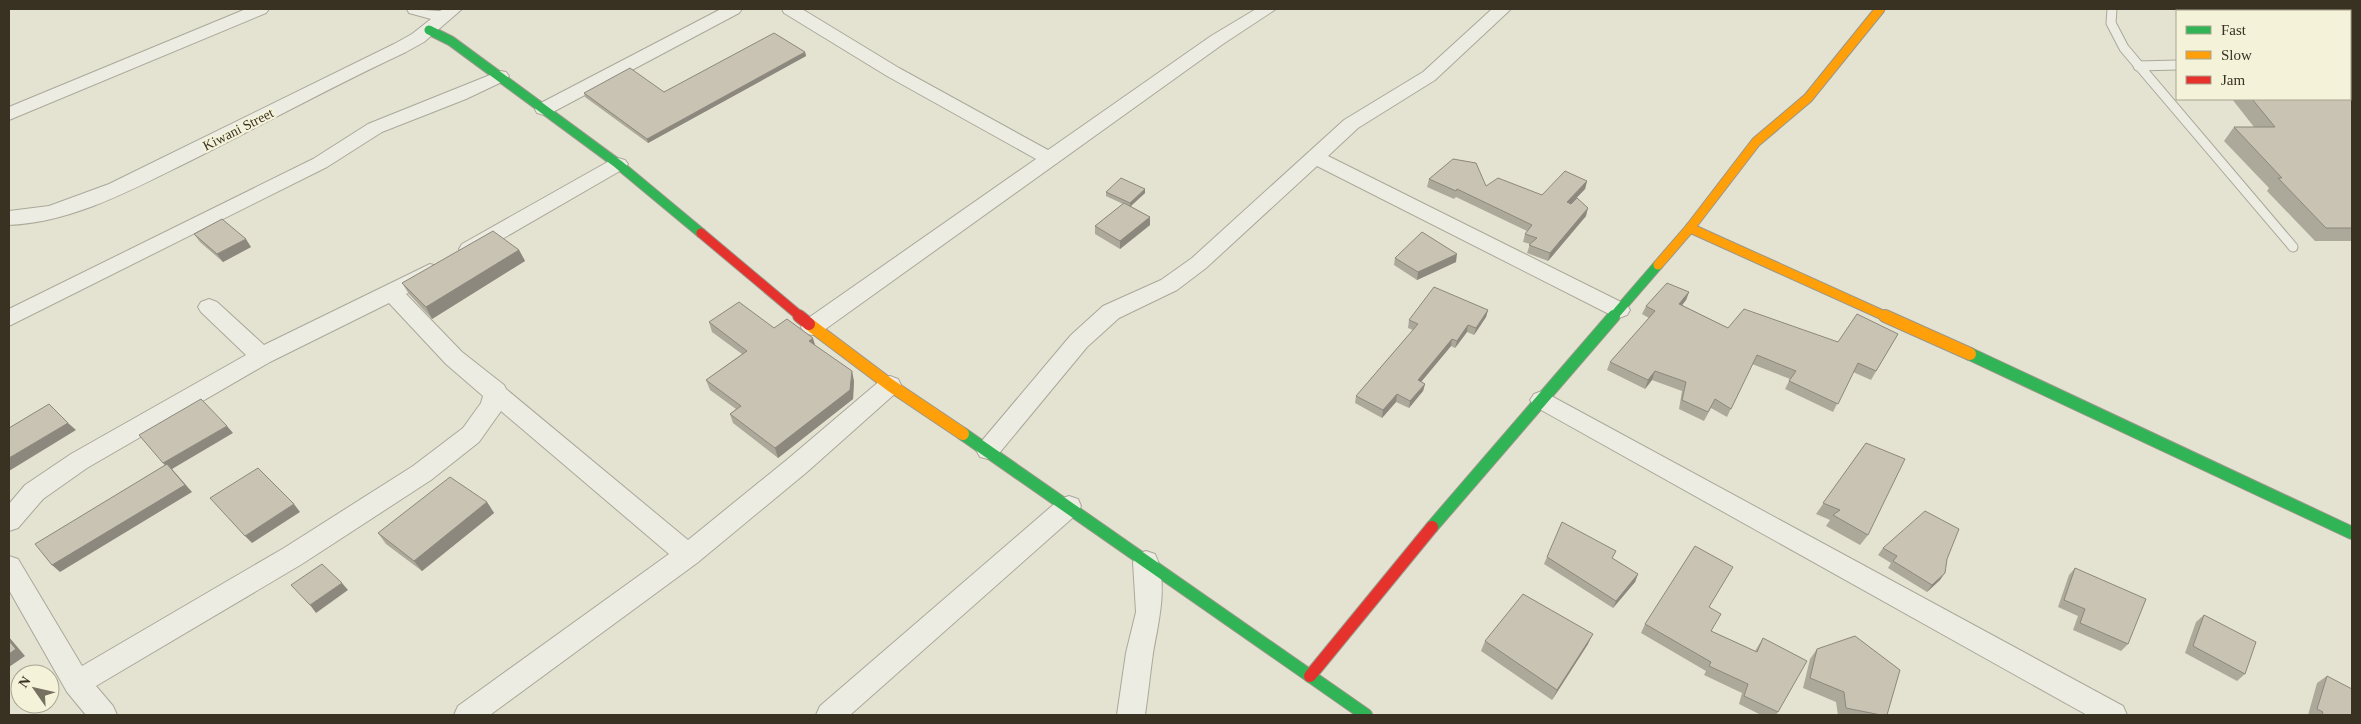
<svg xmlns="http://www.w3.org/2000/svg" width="2361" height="724" viewBox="0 0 2361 724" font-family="Georgia,serif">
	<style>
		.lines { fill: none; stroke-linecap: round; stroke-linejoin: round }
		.lane-casing { stroke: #aaa89a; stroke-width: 11 }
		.street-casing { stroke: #aaa89a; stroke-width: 2 }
		.fast-far1-casing { stroke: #9a978a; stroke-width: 11 }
		.fast-casing { stroke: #9a978a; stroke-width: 14 }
		.slow-far1-casing { stroke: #9a978a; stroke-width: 11 }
		.slow-casing { stroke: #9a978a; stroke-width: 14 }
		.jam-far1-casing { stroke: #9a978a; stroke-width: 11 }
		.jam-casing { stroke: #9a978a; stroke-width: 14 }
		.lane { stroke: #edece2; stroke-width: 9 }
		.street { fill: #edece2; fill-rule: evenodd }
		.fast-far1 { stroke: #30b455; stroke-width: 9 }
		.fast { stroke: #30b455; stroke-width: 12 }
		.slow-far1 { stroke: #ff9f0a; stroke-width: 9 }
		.slow { stroke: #ff9f0a; stroke-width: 12 }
		.jam-far1 { stroke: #e5322d; stroke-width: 9 }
		.jam { stroke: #e5322d; stroke-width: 12 }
		.wall { fill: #aca89a }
		.shaded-wall { fill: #8c887d }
		.building { fill: #c8c3b3; stroke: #8c887d }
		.labels { text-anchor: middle; stroke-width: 4.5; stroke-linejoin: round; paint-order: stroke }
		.street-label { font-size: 14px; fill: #393222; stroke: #f4f2d9 }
	</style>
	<rect width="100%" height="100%" fill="#e4e3d2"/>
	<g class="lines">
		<g class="lane-casing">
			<g id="lane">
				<polyline points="2112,9 2111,23 2124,48 2293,247"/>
				<polyline points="2138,66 2177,65"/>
			</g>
		</g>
		<g class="street-casing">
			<g id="street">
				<polygon points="246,9 269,9 266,13 9,120 9,107"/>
				<path d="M407,9l33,2 3,-2h19l-38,33 -18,10c-73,34 -144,73 -216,109 -57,28 -116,61 -181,64v-14l40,-5 60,-22 285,-140 18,-10 19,-15 -22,-6z"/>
				<polygon points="721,9 742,9 739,13 551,113 544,115 537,113 535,109 537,105"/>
				<polygon points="782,9 802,9 899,68 1048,150 1211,36 1256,9 1276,9 1223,44 820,333 812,335 804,333 801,327 804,321 1036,159 887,76 784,13"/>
				<polygon points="1492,9 1511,9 1435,80 1358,128 1328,156 1627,305 1630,310 1627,315 1619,318 1611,315 1317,166 1206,268 1177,290 1119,318 1087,347 996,457 988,459 980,457 976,450 980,443 1071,335 1103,306 1161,280 1192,258 1344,120 1423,72"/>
				<polygon points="500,71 506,72 509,76 506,80 466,99 382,132 327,167 9,326 9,309 313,159 368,124"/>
				<polygon points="618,158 625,160 628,164 625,168 476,254 469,256 462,254 459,249 462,244 611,160"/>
				<polygon points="430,264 437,266 441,271 437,276 406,294 462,352 504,385 506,389 688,540 789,458 882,379 890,376 898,379 901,385 898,391 807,472 697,563 490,715 454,715 458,706 669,554 501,411 479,442 431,480 302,564 96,686 113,706 117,715 86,715 67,692 9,590 9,556 18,559 82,666 284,548 413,466 463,428 481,403 483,396 446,364 389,303 270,362 87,468 43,499 18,528 9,531 9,504 25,485 71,454 246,355 201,312 198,307 201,302 209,299 217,302 264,345"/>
				<polygon points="1542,391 2123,706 2127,715 2087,715 1534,406 1530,400 1534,394"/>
				<polygon points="1069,496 1078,499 1081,506 1078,513 850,715 816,715 820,706 1060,499"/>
				<path d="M1146,551l9,3c14,29 3,70 -2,99 -3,21 -5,42 -8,62h-28l9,-62 10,-41 -3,-50 4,-8z"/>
			</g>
		</g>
		<g class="fast-far1-casing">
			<g id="fast-far1">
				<polyline points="429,30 451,41 618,164 701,233"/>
				<polyline points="2350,42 2352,43"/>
				<polyline points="1613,317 1658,265"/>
			</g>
		</g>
		<g class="fast-casing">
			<g id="fast">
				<polyline points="1970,354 2352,533"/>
				<polyline points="963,434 1366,715"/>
				<polyline points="1432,527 1614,316"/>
			</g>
		</g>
		<g class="slow-far1-casing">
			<g id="slow-far1">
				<polyline points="2256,9 2263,11"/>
				<polyline points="1690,228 1887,317"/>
				<polyline points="1658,265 1690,228 1756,142 1808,98 1880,9"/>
			</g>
		</g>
		<g class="slow-casing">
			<g id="slow">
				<polyline points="1885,316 1970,354"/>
				<polyline points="809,324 890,385 963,434"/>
			</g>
		</g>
		<g class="jam-far1-casing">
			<polyline id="jam-far1" points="701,233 801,317"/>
		</g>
		<g class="jam-casing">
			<g id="jam">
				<polyline points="799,316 809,324"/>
				<polyline points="1310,676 1432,527"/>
			</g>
		</g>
		<use href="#lane" class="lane"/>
		<use href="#street" class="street"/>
		<use href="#fast-far1" class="fast-far1"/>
		<use href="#fast" class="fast"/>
		<use href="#slow-far1" class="slow-far1"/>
		<use href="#slow" class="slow"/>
		<use href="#jam-far1" class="jam-far1"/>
		<use href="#jam" class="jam"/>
	</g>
	<g class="wall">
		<polygon points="805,52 806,56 648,143 585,97 584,93 664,92"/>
		<polygon points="2352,91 2352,241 2315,241 2267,191 2269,188 2224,141 2234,127 2254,127 2232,99 2350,99"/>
		<polygon points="1429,179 1486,186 1542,195 1587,181 1585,189 1571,203 1586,216 1548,261 1527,253 1530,244 1523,242 1525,234 1527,231 1456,197 1454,199 1427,187"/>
		<polygon points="1145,189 1145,193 1130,206 1150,217 1150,225 1120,249 1095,234 1095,226 1123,204 1106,196 1106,192"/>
		<polygon points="194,234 251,247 223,262 200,242"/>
		<polygon points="519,250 525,261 432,319 409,294 402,283"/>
		<polygon points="1395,258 1456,262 1417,280 1394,265"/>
		<polygon points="1689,292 1686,300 1682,305 1728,328 1838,342 1898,334 1871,380 1853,372 1833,412 1785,389 1790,379 1752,364 1727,417 1711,408 1704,421 1679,409 1682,391 1652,380 1645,389 1607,370 1610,362 1649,318 1642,314 1646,306"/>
		<polygon points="1488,310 1486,317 1474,335 1467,332 1455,348 1451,346 1421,382 1425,384 1423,391 1409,408 1396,402 1382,418 1355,403 1356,396 1413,330 1408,328 1409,320"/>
		<polygon points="709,322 774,328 816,346 854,381 853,399 778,458 733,423 730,414 736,409 710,390 706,380 742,354 712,332"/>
		<polygon points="1866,443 1868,535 1860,545 1826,526 1830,520 1816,514"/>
		<polygon points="487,502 494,513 422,571 386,544 378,533"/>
		<polygon points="1883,548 1947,559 1940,580 1927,592 1888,568 1891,563 1878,555"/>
		<polygon points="1616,551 1612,558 1638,574 1635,582 1613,608 1544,564 1547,557"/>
		<polygon points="2075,568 2128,644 2121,651 2073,630 2078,616 2058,607 2069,575"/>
		<polygon points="1709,607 1711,631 1755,651 1763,638 1778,712 1776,715 1761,715 1739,704 1742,693 1704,675 1706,671 1641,633 1645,624"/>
		<polygon points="2204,615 2245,674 2237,681 2185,653 2196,622"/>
		<polygon points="1485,641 1588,644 1552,700 1481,651"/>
		<polygon points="1817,649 1887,715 1838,715 1836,702 1803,688 1810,659"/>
		<polygon points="2327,676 2352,715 2308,715 2317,683"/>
	</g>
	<g class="shaded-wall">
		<polygon points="805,52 806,56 648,143 647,139"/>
		<polygon points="1587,181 1585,189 1565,210 1567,202"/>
		<polygon points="1145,189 1145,193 1130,207 1130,203"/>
		<polygon points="1588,208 1586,216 1548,261 1550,253"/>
		<polygon points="1150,217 1150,225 1120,249 1120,241"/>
		<polygon points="246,239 251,247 223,262 217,254"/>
		<polygon points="519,250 525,261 432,319 426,307"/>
		<polygon points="1457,254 1456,262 1417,280 1418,272"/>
		<polygon points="1689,292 1686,300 1676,313 1679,304"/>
		<polygon points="1488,310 1486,317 1474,335 1476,328"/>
		<polygon points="1468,325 1467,332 1455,348 1457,341"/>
		<polygon points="813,338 816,348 809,341"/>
		<polygon points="1452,339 1451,346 1416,388 1418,380"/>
		<polygon points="852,371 854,381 853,399 778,458 775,448"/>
		<polygon points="1655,371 1652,380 1645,389 1648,380"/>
		<polygon points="1425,384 1423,391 1409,408 1410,401"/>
		<polygon points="1397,394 1396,402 1382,418 1383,410"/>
		<polygon points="68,423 76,430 9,471 9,458"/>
		<polygon points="227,426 233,433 172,469 192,492 60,572 52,565 170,471 163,463"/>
		<polygon points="487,502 494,513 422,571 414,561"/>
		<polygon points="294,504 300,512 252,543 245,536"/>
		<polygon points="1945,573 1940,580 1927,592 1932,585"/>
		<polygon points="1638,574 1635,582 1613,608 1616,601"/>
		<polygon points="342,583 348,590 316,613 310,605"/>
		<polygon points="1593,634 1588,644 1552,700 1557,690"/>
		<polygon points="9,637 25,656 9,667"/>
	</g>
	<g class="building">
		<polygon points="774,33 805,52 647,139 584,93 630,68 664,92"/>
		<polygon points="2350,91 2352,91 2352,228 2326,228 2278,178 2282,178 2234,127 2275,127 2252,99 2350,99"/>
		<polygon points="1453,159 1476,163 1486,186 1498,178 1542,195 1565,171 1587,181 1567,202 1571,204 1577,198 1588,208 1550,253 1529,245 1537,238 1525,234 1532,225 1457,189 1456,191 1429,179"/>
		<polygon points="1121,178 1145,189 1130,203 1106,192"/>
		<polygon points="1124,203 1150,217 1120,241 1095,226"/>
		<polygon points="222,219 246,239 217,254 194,234"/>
		<polygon points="493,231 519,250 426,307 402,283"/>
		<polygon points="1422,232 1457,254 1418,272 1395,258"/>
		<polygon points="1667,283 1689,292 1679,304 1728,328 1744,309 1838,342 1857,314 1898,334 1876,371 1858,363 1838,404 1789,381 1796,371 1757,355 1731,409 1715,399 1708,412 1682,400 1686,382 1655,371 1648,380 1610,362 1655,311 1646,306"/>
		<polygon points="1434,287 1488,310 1476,328 1468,325 1457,341 1452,339 1418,380 1425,384 1410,401 1397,394 1383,410 1356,396 1418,324 1409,320"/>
		<polygon points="739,302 774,328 787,319 813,338 809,341 852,371 850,390 775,448 730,414 741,406 706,380 747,351 709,322"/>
		<polygon points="201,399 227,426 163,463 139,435"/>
		<polygon points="49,404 68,423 9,458 9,428"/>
		<polygon points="1866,443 1905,459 1868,535 1833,515 1840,510 1823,503"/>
		<polygon points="167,464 185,485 52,565 35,544"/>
		<polygon points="258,468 294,504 245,536 210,498"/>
		<polygon points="450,477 487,502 414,561 378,533"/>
		<polygon points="1925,511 1959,529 1947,559 1945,573 1932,585 1893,561 1897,556 1883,548"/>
		<polygon points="1562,522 1616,551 1612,558 1638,574 1616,601 1547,557"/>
		<polygon points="1695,546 1733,567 1709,607 1721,614 1711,631 1757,652 1763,638 1807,661 1778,712 1744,696 1748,684 1709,666 1711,662 1645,624"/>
		<polygon points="322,564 342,583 310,605 291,585"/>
		<polygon points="2075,568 2146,599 2128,644 2080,623 2085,609 2064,600"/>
		<polygon points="1523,594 1593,634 1557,690 1485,641"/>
		<polygon points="2204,615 2256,642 2245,674 2193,646"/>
		<polygon points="1855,636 1900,670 1887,715 1881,715 1846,708 1844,692 1810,678 1817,649"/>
		<polygon points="9,641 16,649 9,654"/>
		<polygon points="2327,676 2352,689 2352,715 2322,715 2323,712 2317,709"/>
	</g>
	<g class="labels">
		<g class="street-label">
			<text transform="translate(238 129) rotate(-27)" y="5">Kiwani Street</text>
		</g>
	</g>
	<rect width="2361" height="724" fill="none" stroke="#393222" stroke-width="20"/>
	<rect x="2176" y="10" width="175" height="90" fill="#f4f2d9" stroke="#a9a590"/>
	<rect x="2186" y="26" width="25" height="8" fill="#30b455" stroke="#a9a590"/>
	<text x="2221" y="35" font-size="15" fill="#393222">Fast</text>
	<rect x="2186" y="51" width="25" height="8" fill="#ff9f0a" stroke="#a9a590"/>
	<text x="2221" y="60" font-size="15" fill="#393222">Slow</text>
	<rect x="2186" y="76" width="25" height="8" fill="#e5322d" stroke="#a9a590"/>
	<text x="2221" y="85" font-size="15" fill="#393222">Jam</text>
	<g transform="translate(35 689) rotate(304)"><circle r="24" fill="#f4f2d9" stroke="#a9a590"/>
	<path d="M0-4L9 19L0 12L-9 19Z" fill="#757060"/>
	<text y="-8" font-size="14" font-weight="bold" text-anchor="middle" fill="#393222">N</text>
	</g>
</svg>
